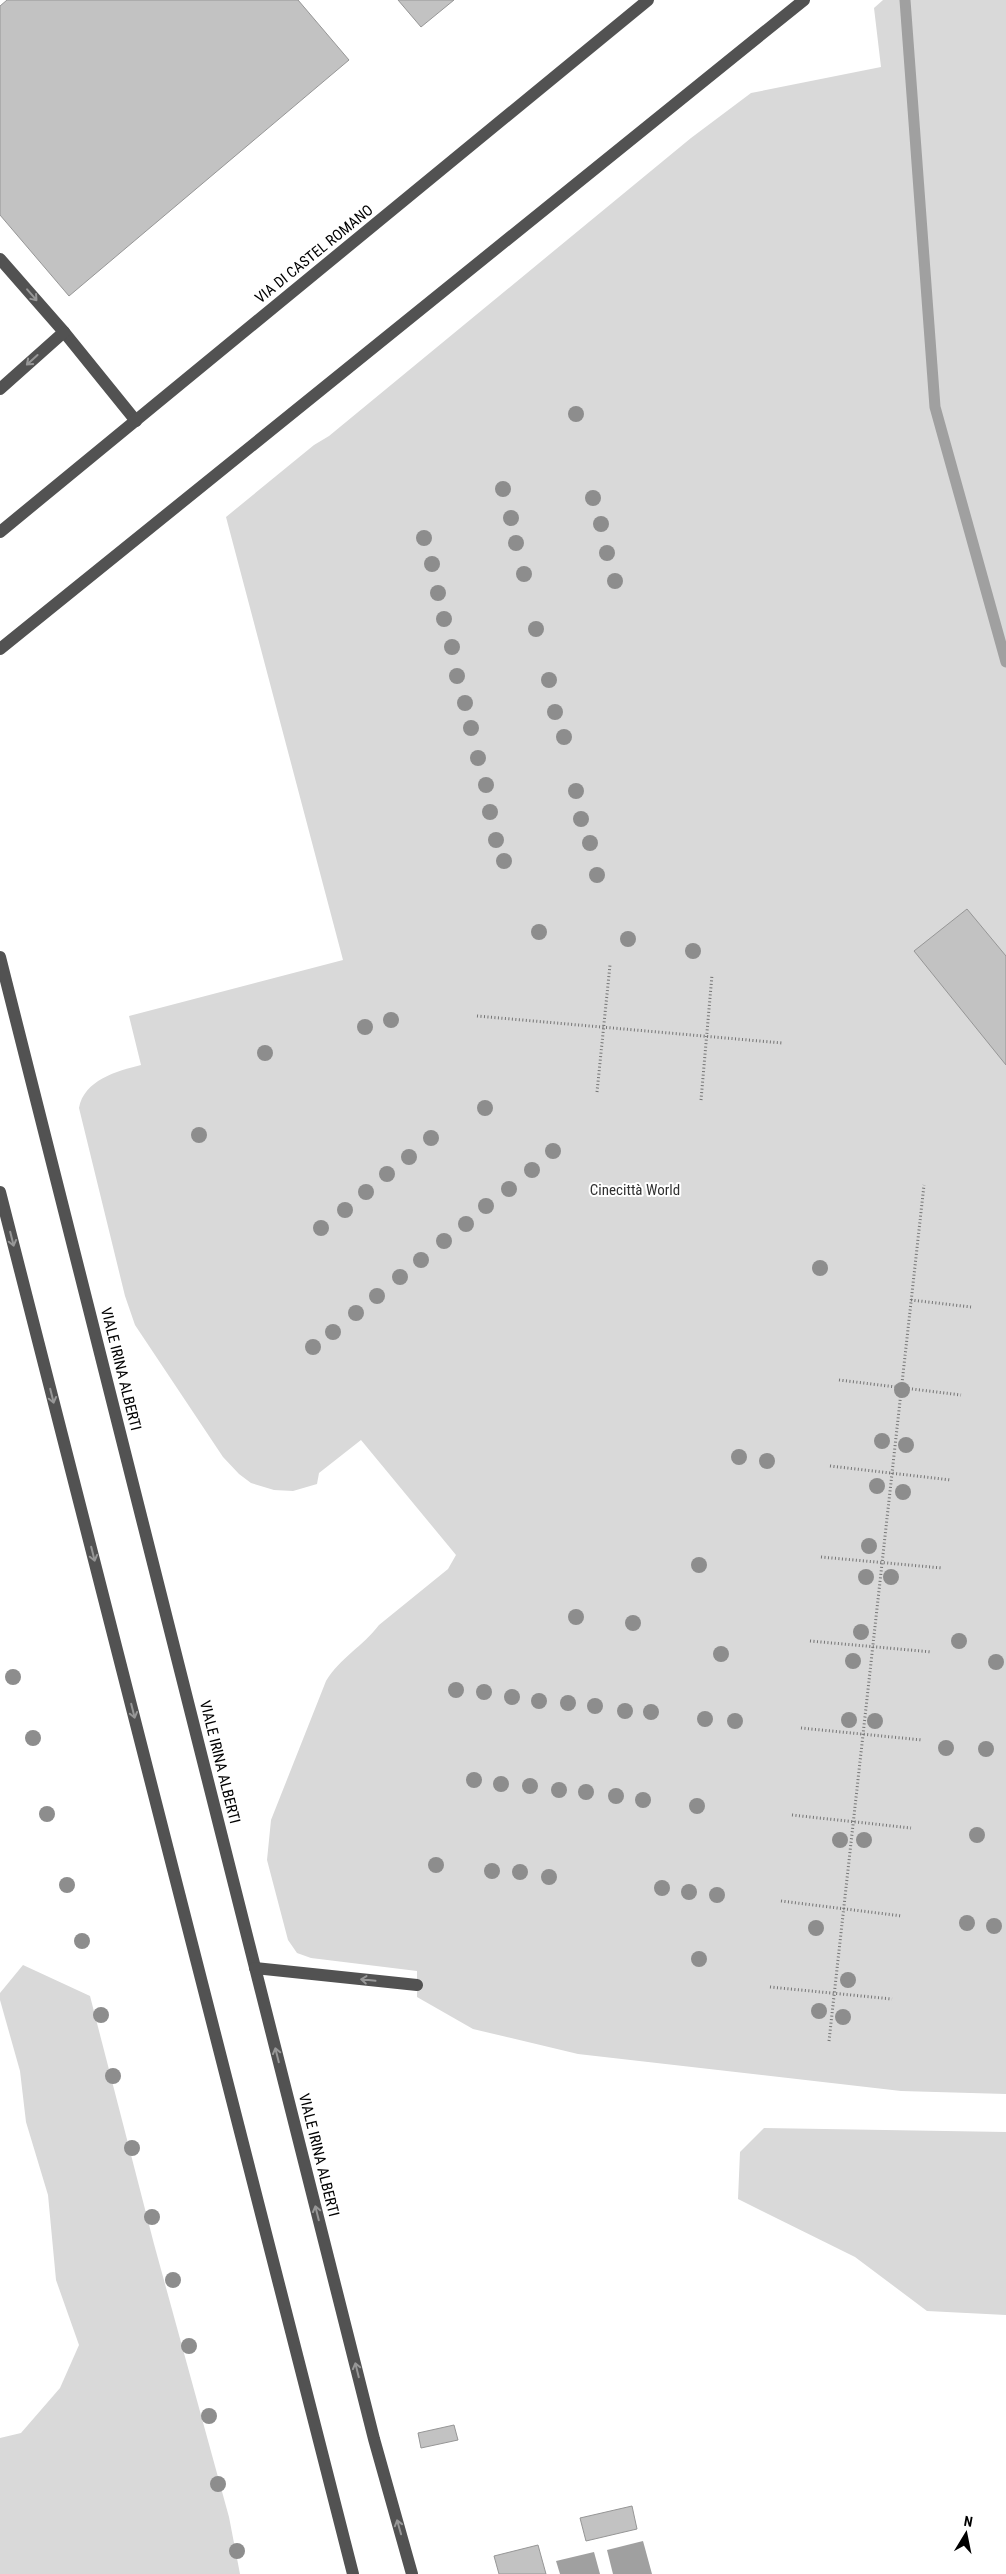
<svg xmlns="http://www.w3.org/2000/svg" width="1006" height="2574" viewBox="0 0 1006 2574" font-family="'Roboto Condensed',sans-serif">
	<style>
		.green { fill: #d9d9d9 }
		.water { fill: #a0a0a0 }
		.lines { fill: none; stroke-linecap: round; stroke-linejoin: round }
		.stream { stroke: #a0a0a0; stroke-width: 11 }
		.building { fill: #c2c2c2; stroke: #969696 }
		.path { stroke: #747474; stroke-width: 3; stroke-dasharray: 1 2.5; stroke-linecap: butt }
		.minor { stroke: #525252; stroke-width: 12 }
		.tree { fill: #8d8d8d }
		.oneway { stroke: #979797 }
		.labels { text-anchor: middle; stroke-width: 4; stroke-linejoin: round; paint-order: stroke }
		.street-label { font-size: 15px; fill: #000; stroke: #fff }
		.park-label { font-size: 15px; fill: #303030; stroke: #fff }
	</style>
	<rect width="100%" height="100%" fill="#fff"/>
	<g class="green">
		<path d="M883,0h123v2094l-105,-3 -323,-37 -105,-25 -56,-32v-26l-106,-13 -14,-5 -9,-13 -21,-80 4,-40 55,-139c14,-23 37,-35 53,-56l69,-56 8,-14 -95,-115 -42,33 -2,11 -24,7 -19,-1 -23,-7 -12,-9 -16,-17 -88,-132 -10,-29 -46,-188c5,-28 38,-37 62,-43l-12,-49 214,-56 -117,-443 88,-72 15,-9 362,-298 60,-45 130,-26 -7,-59z"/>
		<polygon points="23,1965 90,1996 154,2244 229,2517 240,2574 0,2574 0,2438 21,2433 60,2388 79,2345 56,2280 48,2195 26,2122 20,2071 0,2000 0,1993"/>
		<polygon points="764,2128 1006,2132 1006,2315 927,2311 855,2257 738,2199 740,2152"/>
	</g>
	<g class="water">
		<polygon points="643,2541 652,2574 613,2574 607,2550"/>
		<polygon points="594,2552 600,2574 560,2574 556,2561"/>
	</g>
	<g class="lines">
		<polyline class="stream" points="905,0 935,407 1006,662"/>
	</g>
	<g class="building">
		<polygon points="7,0 298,0 349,60 69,296 0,215 0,6"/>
		<polygon points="398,0 454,0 421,27"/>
		<polygon points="967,909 1006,956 1006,1065 914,951"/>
		<polygon points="454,2425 458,2440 421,2448 418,2433"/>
		<polygon points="632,2506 637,2529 586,2541 580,2518"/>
		<polygon points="538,2545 546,2574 499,2574 494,2556"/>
	</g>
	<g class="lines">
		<g class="path">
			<polyline points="477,1016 782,1043"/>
			<polyline points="597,1092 610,965"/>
			<polyline points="701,1100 712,975"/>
			<polyline points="911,1300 971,1307"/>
			<polyline points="839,1380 961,1395"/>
			<polyline points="830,1466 951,1480"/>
			<polyline points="821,1557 942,1568"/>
			<polyline points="810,1641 932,1652"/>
			<polyline points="801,1728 922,1740"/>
			<polyline points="792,1815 911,1828"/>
			<polyline points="781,1901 902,1916"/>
			<polyline points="770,1987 892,1999"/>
			<polyline points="829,2041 924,1185"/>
		</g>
		<g class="minor">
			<polyline points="0,259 64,332 136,421"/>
			<polyline points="0,389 64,332"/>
			<polyline points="0,532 648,0"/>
			<polyline points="0,649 804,0"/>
			<polyline points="0,957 374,2439 412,2574"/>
			<polyline points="0,1192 353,2574"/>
			<polyline points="255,1968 417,1985"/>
		</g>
	</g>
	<g class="tree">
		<circle cx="576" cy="414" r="8"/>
		<circle cx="503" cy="489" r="8"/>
		<circle cx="593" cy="498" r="8"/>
		<circle cx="511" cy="518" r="8"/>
		<circle cx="601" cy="524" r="8"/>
		<circle cx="424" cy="538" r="8"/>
		<circle cx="516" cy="543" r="8"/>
		<circle cx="607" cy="553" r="8"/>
		<circle cx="432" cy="564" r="8"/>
		<circle cx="524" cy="574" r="8"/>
		<circle cx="615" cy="581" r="8"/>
		<circle cx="438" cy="593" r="8"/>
		<circle cx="444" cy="619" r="8"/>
		<circle cx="536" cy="629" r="8"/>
		<circle cx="452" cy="647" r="8"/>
		<circle cx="457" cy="676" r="8"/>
		<circle cx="549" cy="680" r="8"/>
		<circle cx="465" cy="703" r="8"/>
		<circle cx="555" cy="712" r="8"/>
		<circle cx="471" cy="728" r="8"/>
		<circle cx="564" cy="737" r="8"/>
		<circle cx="478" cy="758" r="8"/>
		<circle cx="486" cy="785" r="8"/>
		<circle cx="576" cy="791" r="8"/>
		<circle cx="490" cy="812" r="8"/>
		<circle cx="581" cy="819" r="8"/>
		<circle cx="496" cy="840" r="8"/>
		<circle cx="590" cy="843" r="8"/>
		<circle cx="504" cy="861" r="8"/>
		<circle cx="597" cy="875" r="8"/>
		<circle cx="539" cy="932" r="8"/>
		<circle cx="628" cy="939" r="8"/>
		<circle cx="693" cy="951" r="8"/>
		<circle cx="391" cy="1020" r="8"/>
		<circle cx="365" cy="1027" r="8"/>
		<circle cx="265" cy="1053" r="8"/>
		<circle cx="485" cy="1108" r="8"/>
		<circle cx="199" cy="1135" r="8"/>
		<circle cx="431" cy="1138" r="8"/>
		<circle cx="553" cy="1151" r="8"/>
		<circle cx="409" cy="1157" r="8"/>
		<circle cx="532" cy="1170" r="8"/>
		<circle cx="387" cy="1174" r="8"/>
		<circle cx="509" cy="1189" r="8"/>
		<circle cx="366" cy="1192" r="8"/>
		<circle cx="486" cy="1206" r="8"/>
		<circle cx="345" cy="1210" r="8"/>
		<circle cx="466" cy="1224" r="8"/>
		<circle cx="321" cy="1228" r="8"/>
		<circle cx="444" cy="1241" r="8"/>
		<circle cx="421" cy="1260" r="8"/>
		<circle cx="820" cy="1268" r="8"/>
		<circle cx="400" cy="1277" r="8"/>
		<circle cx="377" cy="1296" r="8"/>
		<circle cx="356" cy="1313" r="8"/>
		<circle cx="333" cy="1332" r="8"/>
		<circle cx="313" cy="1347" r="8"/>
		<circle cx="902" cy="1390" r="8"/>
		<circle cx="882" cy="1441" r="8"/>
		<circle cx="906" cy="1445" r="8"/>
		<circle cx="739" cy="1457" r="8"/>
		<circle cx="767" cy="1461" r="8"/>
		<circle cx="877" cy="1486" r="8"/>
		<circle cx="903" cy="1492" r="8"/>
		<circle cx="869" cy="1546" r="8"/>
		<circle cx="699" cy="1565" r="8"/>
		<circle cx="866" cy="1577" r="8"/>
		<circle cx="891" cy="1577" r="8"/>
		<circle cx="576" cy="1617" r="8"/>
		<circle cx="633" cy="1623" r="8"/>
		<circle cx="861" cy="1632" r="8"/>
		<circle cx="959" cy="1641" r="8"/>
		<circle cx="721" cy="1654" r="8"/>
		<circle cx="853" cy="1661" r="8"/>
		<circle cx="996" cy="1662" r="8"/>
		<circle cx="13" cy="1677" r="8"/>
		<circle cx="456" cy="1690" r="8"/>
		<circle cx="484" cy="1692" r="8"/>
		<circle cx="512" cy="1697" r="8"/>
		<circle cx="539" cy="1701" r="8"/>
		<circle cx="568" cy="1703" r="8"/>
		<circle cx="595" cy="1706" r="8"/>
		<circle cx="625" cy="1711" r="8"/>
		<circle cx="651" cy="1712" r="8"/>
		<circle cx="705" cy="1719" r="8"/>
		<circle cx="849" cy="1720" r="8"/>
		<circle cx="735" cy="1721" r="8"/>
		<circle cx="875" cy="1721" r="8"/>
		<circle cx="33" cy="1738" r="8"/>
		<circle cx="946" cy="1748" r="8"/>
		<circle cx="986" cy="1749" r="8"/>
		<circle cx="474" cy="1780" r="8"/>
		<circle cx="501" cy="1784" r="8"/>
		<circle cx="530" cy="1786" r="8"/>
		<circle cx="559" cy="1790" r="8"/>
		<circle cx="586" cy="1792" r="8"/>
		<circle cx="616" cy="1796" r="8"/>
		<circle cx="643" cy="1800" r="8"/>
		<circle cx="697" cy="1806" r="8"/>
		<circle cx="47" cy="1814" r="8"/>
		<circle cx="977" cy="1835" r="8"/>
		<circle cx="840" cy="1840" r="8"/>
		<circle cx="864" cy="1840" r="8"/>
		<circle cx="436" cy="1865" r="8"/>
		<circle cx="492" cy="1871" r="8"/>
		<circle cx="520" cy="1872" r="8"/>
		<circle cx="549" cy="1877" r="8"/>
		<circle cx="67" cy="1885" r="8"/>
		<circle cx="662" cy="1888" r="8"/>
		<circle cx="689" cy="1892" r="8"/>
		<circle cx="717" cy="1895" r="8"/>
		<circle cx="967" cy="1923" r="8"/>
		<circle cx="994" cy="1926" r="8"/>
		<circle cx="816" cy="1928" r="8"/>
		<circle cx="82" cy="1941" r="8"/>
		<circle cx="699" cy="1959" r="8"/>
		<circle cx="848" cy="1980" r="8"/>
		<circle cx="819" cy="2011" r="8"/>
		<circle cx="101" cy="2015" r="8"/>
		<circle cx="843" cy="2017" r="8"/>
		<circle cx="113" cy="2076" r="8"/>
		<circle cx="132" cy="2148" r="8"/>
		<circle cx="152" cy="2217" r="8"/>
		<circle cx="173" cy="2280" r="8"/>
		<circle cx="189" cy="2346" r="8"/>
		<circle cx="209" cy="2416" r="8"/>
		<circle cx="218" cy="2484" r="8"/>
		<circle cx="237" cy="2551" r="8"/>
	</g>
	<defs><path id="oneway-shaft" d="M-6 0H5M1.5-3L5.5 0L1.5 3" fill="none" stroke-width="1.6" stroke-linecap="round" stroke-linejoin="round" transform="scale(1.25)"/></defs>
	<g class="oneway">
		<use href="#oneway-shaft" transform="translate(32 295) rotate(49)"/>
		<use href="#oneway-shaft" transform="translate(32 360) rotate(138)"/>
		<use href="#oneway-shaft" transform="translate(12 1239) rotate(76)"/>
		<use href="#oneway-shaft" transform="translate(52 1396) rotate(76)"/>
		<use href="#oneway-shaft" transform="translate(93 1554) rotate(76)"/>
		<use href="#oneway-shaft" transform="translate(133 1711) rotate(76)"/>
		<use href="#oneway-shaft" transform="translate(368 1980) rotate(-174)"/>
		<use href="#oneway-shaft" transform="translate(277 2055) rotate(-104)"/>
		<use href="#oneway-shaft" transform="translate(317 2213) rotate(-104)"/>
		<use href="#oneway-shaft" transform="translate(357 2370) rotate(-104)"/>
		<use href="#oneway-shaft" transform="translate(399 2527) rotate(-106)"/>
	</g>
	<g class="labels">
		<g class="street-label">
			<text transform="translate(314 254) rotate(-39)" y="5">VIA DI CASTEL ROMANO</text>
			<text transform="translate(121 1369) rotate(76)" y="5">VIALE IRINA ALBERTI</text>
			<text transform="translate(220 1762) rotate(76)" y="5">VIALE IRINA ALBERTI</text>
			<text transform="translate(319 2155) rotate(76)" y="5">VIALE IRINA ALBERTI</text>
		</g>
		<g class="park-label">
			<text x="635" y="1195">Cinecittà World</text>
		</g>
	</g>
	<g transform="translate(966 2534) rotate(10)" stroke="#ffffff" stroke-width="4" paint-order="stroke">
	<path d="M0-4L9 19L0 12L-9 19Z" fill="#000000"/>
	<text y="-8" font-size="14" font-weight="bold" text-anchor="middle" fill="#000000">N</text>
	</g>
</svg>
